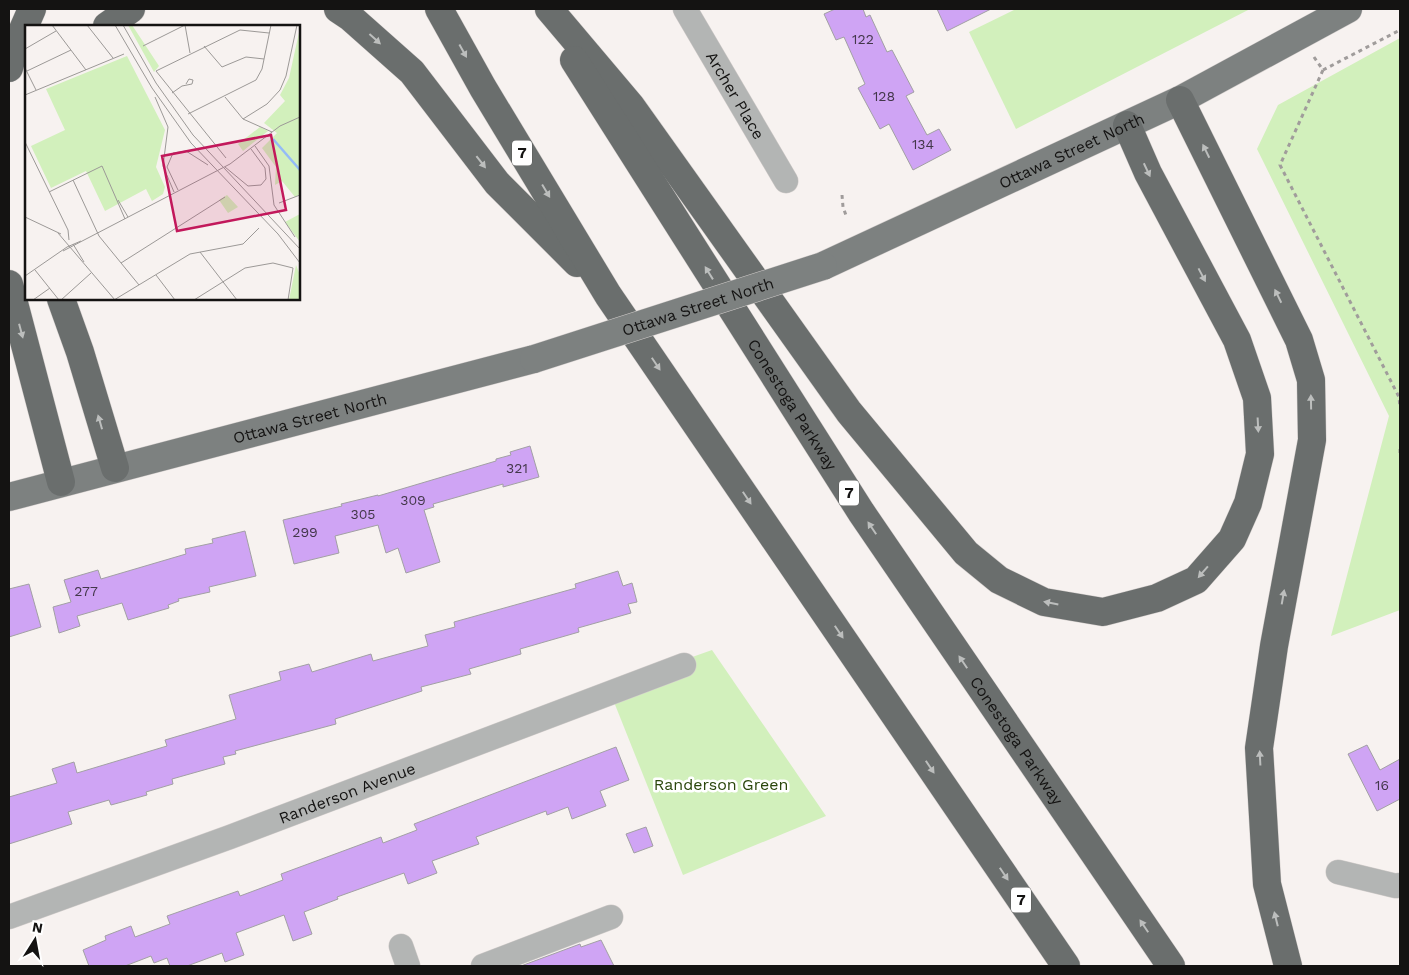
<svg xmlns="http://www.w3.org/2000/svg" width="1409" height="975" viewBox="0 0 1409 975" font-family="'Work Sans',sans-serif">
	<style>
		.green { fill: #d2f0bc }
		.building { fill: #cfa4f4; stroke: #a2a0a4 }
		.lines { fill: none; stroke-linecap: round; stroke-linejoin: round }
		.minor-casing { stroke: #d3cecc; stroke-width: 25 }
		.major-casing { stroke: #d3cecc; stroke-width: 29 }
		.highway-casing { stroke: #d3cecc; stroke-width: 29 }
		.path { stroke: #a09c9b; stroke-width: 3; stroke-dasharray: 4 4; stroke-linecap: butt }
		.minor { stroke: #b3b5b4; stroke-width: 24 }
		.major { stroke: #7d8180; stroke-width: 28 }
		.highway { stroke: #6a6e6d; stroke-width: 28 }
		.major-bridge-casing { stroke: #d3cecc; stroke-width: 29; stroke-linecap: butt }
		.major-bridge { stroke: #7d8180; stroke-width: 28 }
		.oneway { fill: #bcbebd }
		.labels { text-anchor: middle; stroke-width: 5; stroke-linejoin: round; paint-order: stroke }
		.number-label { font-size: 14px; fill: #43374a }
		.shield { fill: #fff; stroke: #5a5a59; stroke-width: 1 }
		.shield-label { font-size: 15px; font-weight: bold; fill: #141312 }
		.street-label { font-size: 16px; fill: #141312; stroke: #fff }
		.park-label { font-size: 16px; fill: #2a460b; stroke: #fff }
		.inset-river { fill: none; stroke: #94bbf7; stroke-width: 2.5 }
		.inset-road { fill: none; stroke: #9c9997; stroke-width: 1 }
		.view { fill: #c2185b; fill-opacity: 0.15; stroke: #c2185b; stroke-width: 2.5 }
		.inset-edge { fill: none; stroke: #141312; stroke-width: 2.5 }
	</style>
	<rect width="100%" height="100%" fill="#f7f2f0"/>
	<g class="green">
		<polygon points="1016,9 1250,9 1016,129 969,32"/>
		<polygon points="1400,38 1400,610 1331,636 1389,416 1257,149 1278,105"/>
		<polygon points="712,650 826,816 683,875 608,687"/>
	</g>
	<g class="building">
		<polygon points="835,9 863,9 866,17 870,15 887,52 892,50 914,92 906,96 927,135 939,129 951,150 913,170 889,124 880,129 858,88 865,84 844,37 836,40 824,14"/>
		<polygon points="937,9 991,9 947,31"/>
		<polygon points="530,446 539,477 503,487 503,484 433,504 434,507 424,510 440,562 406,573 398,548 386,553 378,525 335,536 339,553 294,564 283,520 342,506 341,504 378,495 378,496 496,461 496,459 511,455 510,452"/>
		<polygon points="245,531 256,576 209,587 210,592 178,599 179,601 168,605 169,608 128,620 122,603 77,616 80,626 59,633 53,607 71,602 64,580 98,570 101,579 186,554 185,549 213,543 212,539"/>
		<polygon points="618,571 623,586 632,583 637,602 628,604 631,613 578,628 579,632 520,649 521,654 469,669 471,674 421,687 422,691 335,719 336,724 235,751 236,754 223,757 225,764 172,779 173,784 146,792 147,795 111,805 109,800 68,812 72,824 9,844 9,797 57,783 52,769 74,762 77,773 167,746 165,740 236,719 229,695 281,680 279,672 309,664 312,672 371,654 373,661 428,646 425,635 455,627 454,622 576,588 575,584"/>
		<polygon points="29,584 41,627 9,637 9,589"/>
		<polygon points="1367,745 1380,770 1400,759 1400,799 1377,811 1348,754"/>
		<polygon points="616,747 629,780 600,791 606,806 572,819 568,807 547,815 546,811 476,837 479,844 432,861 437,873 408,884 404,873 337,897 338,899 304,912 312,934 293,941 284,915 236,933 244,955 225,962 222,953 187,966 170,966 167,958 154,963 151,956 125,966 89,966 83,950 106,940 105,936 131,926 135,937 170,924 167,916 238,891 240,896 283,880 281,874 381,837 383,843 417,830 414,824"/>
		<polygon points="646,827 653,846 634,853 626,834"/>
		<polygon points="601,940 614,966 521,966 580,944 581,947"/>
	</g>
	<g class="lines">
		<g class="minor-casing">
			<g id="minor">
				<path id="s1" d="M685,9l101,172"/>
				<polyline points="1338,872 1396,886 1400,885"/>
				<path id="s2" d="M9,917l221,-80 454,-172"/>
				<polyline points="401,946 408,966"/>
				<polyline points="483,966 611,917"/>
			</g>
		</g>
		<g class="major-casing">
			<g id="major">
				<path id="s3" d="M823,266l357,-166 168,-91"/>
				<path id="s4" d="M9,497l525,-138"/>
			</g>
		</g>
		<g class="highway-casing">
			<g id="highway">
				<polyline points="338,9 350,17 412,72 497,183 577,263"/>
				<polyline points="439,9 483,88 608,295 1066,966"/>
				<polyline points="549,9 631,106 849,412 966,553 999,580 1044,602 1103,612 1157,598 1196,580 1232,539 1248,503 1260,454 1257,398 1237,340 1148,173 1127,125"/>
				<polyline points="107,26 131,9"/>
				<path id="s5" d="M574,60l287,452 310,454"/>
				<polyline points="9,68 14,50 32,9"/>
				<polyline points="1180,100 1299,340 1311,380 1312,440 1274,646 1259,748 1267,884 1288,966"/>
				<polyline points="9,284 61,482"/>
				<polyline points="61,299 80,352 115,468"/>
			</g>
		</g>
		<g class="path">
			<polyline points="1314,57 1323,70 1280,165 1399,397 1400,408"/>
			<polyline points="1323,70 1400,30"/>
			<polyline points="842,195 843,207 847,218"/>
			<polyline points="1400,449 1400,456"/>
		</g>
		<use href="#minor" class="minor"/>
		<use href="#major" class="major"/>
		<use href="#highway" class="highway"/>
		<g class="major-bridge-casing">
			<g id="major-bridge">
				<path id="s6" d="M534,359l289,-93"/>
			</g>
		</g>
		<use href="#major-bridge" class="major-bridge"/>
	</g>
	<defs><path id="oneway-solid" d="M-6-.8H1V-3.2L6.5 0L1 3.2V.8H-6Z" transform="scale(1.25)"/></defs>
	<g class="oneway">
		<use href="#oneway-solid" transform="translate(375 39) rotate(42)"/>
		<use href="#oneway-solid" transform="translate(463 51) rotate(61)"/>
		<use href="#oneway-solid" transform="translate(1206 151) rotate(-116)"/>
		<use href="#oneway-solid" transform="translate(481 162) rotate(52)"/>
		<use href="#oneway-solid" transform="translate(1147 170) rotate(65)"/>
		<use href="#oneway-solid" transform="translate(546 191) rotate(59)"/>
		<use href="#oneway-solid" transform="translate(709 273) rotate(-122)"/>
		<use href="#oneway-solid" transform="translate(1202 275) rotate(62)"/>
		<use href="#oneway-solid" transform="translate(1278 296) rotate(-116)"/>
		<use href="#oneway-solid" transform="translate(21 331) rotate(75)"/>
		<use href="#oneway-solid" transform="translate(656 364) rotate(56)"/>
		<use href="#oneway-solid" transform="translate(1311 402) rotate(-91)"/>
		<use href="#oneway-solid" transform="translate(100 422) rotate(-106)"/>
		<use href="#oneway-solid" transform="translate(1258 425) rotate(87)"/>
		<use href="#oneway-solid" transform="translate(747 498) rotate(56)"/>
		<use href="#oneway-solid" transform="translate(872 528) rotate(-124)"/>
		<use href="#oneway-solid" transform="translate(1203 572) rotate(131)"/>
		<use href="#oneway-solid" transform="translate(1283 597) rotate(-80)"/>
		<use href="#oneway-solid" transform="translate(1051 603) rotate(-169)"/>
		<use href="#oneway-solid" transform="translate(839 632) rotate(56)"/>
		<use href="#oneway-solid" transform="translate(963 662) rotate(-124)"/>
		<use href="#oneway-solid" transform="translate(1260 758) rotate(-93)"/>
		<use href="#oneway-solid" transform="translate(930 767) rotate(56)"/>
		<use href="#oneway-solid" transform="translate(1004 874) rotate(56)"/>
		<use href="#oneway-solid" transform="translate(1276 919) rotate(-104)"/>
		<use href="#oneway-solid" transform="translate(1144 926) rotate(-124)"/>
	</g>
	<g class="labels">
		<g class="number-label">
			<text x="863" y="44">122</text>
			<text x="884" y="101">128</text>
			<text x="923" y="149">134</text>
			<text x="517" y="473">321</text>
			<text x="413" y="505">309</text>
			<text x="363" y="519">305</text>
			<text x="305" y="537">299</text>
			<text x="86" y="596">277</text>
			<text x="1382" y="790">16</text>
		</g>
		<g class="shield">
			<rect x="512" y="140.5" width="20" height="25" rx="4"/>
			<rect x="839" y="480.5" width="20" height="25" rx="4"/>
			<rect x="1011" y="887.5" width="20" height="25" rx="4"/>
		</g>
		<g class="shield-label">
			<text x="522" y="158">7</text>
			<text x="849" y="498">7</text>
			<text x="1021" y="905">7</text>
		</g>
		<g class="street-label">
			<text dy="6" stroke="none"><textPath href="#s1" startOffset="100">Archer Place</textPath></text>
			<text dy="6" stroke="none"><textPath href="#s3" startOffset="274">Ottawa Street North</textPath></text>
			<text dy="6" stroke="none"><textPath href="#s6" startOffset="172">Ottawa Street North</textPath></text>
			<text dy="6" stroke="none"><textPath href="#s5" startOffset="408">Conestoga Parkway</textPath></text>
			<text dy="6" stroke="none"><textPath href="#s4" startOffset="311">Ottawa Street North</textPath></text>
			<text dy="6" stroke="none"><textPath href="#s5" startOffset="812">Conestoga Parkway</textPath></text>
			<text dy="6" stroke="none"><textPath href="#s2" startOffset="360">Randerson Avenue</textPath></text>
		</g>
		<g class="park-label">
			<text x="721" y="790">Randerson Green</text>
		</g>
	</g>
	<g transform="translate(25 25)">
		<rect width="275" height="275" fill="#f7f2f0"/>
		<path d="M103,0h4l27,41 -5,6zM275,3v166l-5,3 -13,-16 -7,4 1,-18 -14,-19 15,-15 -13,-10 21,-22 -5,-6 9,-17zM102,31l38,74 -9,37 9,20 -2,7 -11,7 -6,-12 -41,22 -19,-40 -35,17 -20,-42 34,-16 -19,-41zM235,102l8,4 -25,20 -5,-7zM202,170l11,12 -10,6 -9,-13zM275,189v28l-15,-20zM271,240l4,10v25h-11z" fill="#d2f0bc"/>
		<path class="inset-river" d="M248,114l27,31"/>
		<path class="inset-road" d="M27,0l34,45M62,0l26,33M90,0l37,63 39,55 87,91 22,29M98,0l33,58 37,52 107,114M160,0l5,28M118,21l42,-21M179,21l18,21 24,-10 18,2M0,24l31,-18M0,43l11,22M2,46l44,-21M147,68l10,-7 10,-2 1,-4 -4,-1 -3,5M0,70l99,-41M130,72l13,30 -5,39 11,26M200,72l18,22 29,13M163,89l68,-34 6,-11 9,-44M218,94l24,-15 13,-14 6,-14 11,-51M0,117l43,88 1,10M230,121l14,20 5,39 21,32M201,133l-70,-87 84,-41 29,3M200,142l23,19 13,-1 5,-6 -1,-11 -14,-19M48,155l26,56 40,49M153,165l-11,-23 6,-14 13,-2 22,14M24,167l53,-26 23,53M93,175l10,17M254,178l21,-8M0,192l36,17M33,208l57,67M48,219l11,18M38,226l167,-87 50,-38 20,-9M175,227l37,48M96,238l104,-66M10,245l24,30M131,250l19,25M0,251l42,-29 14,-6M8,275l17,-12M36,275l30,-27M89,275l76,-46 53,-10 16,-16M169,275l51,-32 28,-5 20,5 -5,32"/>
		<path class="view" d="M246,110l15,75 -109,21 -15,-75z"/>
		<rect width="275" height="275" class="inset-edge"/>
	</g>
	<rect width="1409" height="975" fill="none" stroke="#141312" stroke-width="20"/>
	<g transform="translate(35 940) rotate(11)" stroke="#ffffff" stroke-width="4" paint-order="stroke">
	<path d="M0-4L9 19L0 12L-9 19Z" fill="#141312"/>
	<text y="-8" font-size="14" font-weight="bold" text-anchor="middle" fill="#141312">N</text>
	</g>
</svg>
